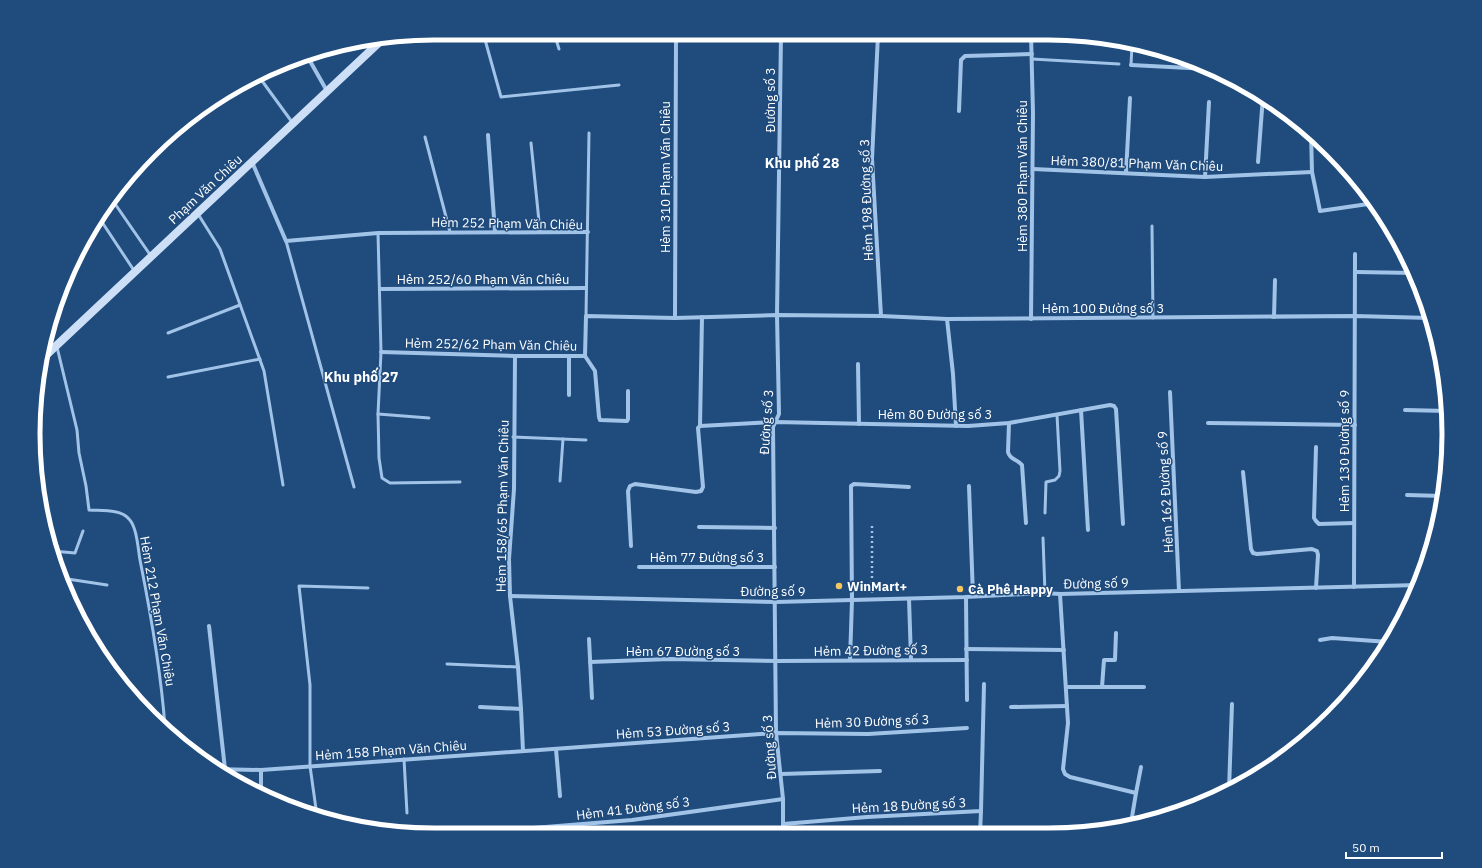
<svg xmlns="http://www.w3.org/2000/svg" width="1482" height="868" viewBox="0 0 1482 868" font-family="'IBM Plex Sans',sans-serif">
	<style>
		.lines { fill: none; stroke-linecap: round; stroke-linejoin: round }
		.path { stroke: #a1c3e7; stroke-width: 2.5; stroke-dasharray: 2 3; stroke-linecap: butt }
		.lane { stroke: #a1c3e7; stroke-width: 3 }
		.street { stroke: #a1c3e7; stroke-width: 4 }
		.secondary { stroke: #ccdff6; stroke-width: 8 }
		.poi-dot { fill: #f6c661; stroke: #1f4b7d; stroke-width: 1.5 }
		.labels { text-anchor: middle; stroke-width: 3; stroke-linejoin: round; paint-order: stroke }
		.street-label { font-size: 13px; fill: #fff; stroke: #1f4b7d }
		.poi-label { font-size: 13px; font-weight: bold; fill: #fff; stroke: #1f4b7d; text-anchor: start }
		.neighbourhood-label { font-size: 14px; font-weight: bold; fill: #fff; stroke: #1f4b7d }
		.rim { fill: none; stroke: #fff; stroke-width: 5 }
	</style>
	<rect width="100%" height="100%" fill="#1f4b7d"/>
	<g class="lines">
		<polyline class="path" points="872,593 872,525"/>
		<g class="lane">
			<polyline points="484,36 501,97 619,85"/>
			<polyline points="555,36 559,49"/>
			<polyline points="1032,59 1119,64"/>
			<polyline points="1131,65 1132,45"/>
			<polyline points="257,74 292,122"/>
			<polyline points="425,137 450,232"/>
			<polyline points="531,143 540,231"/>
			<polyline points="111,198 151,256"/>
			<polyline points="198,214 220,249 264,371 283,485"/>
			<polyline points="98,216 135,272"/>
			<polyline points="1152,226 1153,318"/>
			<polyline points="378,233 381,352 378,414 379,458 382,478 390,483 460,482"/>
			<polyline points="286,241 354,487"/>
			<polyline points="586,316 589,133"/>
			<polyline points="168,333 240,305"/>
			<path d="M57,347l20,83 2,23 7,33 3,24c12,1 32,-1 40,9 8,8 9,30 11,41 11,55 21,111 25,167"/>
			<polyline points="168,377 260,359"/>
			<polyline points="378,414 429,418"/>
			<polyline points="513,437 586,440"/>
			<polyline points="560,481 563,439"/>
			<polyline points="1045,513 1046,482 1055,480 1059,476 1060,471 1057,415"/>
			<polyline points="1043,538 1045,593"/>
			<polyline points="52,551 75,553 83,531"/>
			<polyline points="61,578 107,585"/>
			<polyline points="447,664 518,667"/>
			<polyline points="404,759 407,813"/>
			<polyline points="317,816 310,766 310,685 299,586 368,588"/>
		</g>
		<g class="street">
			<polyline points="1031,34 1033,113 1031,319"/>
			<polyline points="781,35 777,315 779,414 773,427 776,733 783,799 783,824 785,834"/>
			<polyline points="878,35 872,159 881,316"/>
			<polyline points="306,54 327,91"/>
			<polyline points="1131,65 1208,69"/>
			<polyline points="959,111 961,60 965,56 1032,54"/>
			<polyline points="1311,133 1312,172 1320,211 1375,203"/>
			<polyline points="488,135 495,232"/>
			<polyline points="252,162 286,241 378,233 588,232"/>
			<polyline points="1258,162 1263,96"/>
			<polyline points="1033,169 1205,177 1312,172"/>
			<polyline points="1126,173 1130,98"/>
			<polyline points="1205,177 1209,102"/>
			<polyline points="1356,272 1415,273"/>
			<polyline points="380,289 586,288"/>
			<polyline points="1274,317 1275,280"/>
			<polyline points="675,318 676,35"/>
			<polyline points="947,319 953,374 956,426"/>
			<polyline points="381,352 515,356 585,356 586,316 675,318 777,315 881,316 947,319 1355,316 1430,318"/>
			<polyline points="515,356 514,489 509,559 510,596 518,667 521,709 523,751"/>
			<polyline points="569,356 569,395"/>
			<polyline points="585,356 595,371 599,417 600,420 627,421 628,419 628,391"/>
			<polyline points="858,364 859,424"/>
			<polyline points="1170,392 1179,591"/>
			<polyline points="1081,410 1088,530"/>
			<polyline points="1405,410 1447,411"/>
			<path d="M1009,423l-1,29c2,8 9,7 14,13l4,58"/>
			<polyline points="1208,423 1355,425"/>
			<polyline points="700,426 702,317"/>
			<polyline points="1316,447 1314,518 1316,521 1319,524 1354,523"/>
			<polyline points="1243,472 1251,549 1253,553 1257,554 1312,549 1317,551 1318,555 1316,588"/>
			<polyline points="969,486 973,596"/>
			<polyline points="1407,495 1443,496"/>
			<polyline points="699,527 775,528"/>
			<polyline points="631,546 628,491 630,486 635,484 696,492 701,491 703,487 698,428 700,426 775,422 968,426 1009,423 1110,405 1114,406 1116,409 1123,524"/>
			<polyline points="639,567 775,567"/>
			<polyline points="1354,587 1355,254"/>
			<polyline points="1060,594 1068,723 1063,769 1065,774 1070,777 1136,793 1131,823"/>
			<polyline points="510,596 776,602 966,597 1045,593 1060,594 1419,585"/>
			<polyline points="966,597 967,700"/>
			<polyline points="909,599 911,659"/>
			<polyline points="209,626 225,769"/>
			<polyline points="589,639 592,698"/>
			<polyline points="1320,640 1332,638 1389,642"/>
			<polyline points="966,649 1064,650"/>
			<polyline points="850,660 852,600 851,486 854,484 909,487"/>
			<polyline points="590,662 670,659 777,661 967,660"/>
			<polyline points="1066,687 1144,687"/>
			<polyline points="1102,687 1104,660 1115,660 1116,633"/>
			<polyline points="480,707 521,709"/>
			<polyline points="1011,707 1067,706"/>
			<polyline points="556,749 560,796"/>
			<polyline points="214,769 261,770 776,733 868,734 967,728"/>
			<polyline points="781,774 880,771"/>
			<polyline points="1229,790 1232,704"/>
			<polyline points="261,792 261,770"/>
			<polyline points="1136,793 1141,767"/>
			<polyline points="783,824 867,817 981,811 984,684"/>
			<polyline points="460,834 632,820 783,799"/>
			<polyline points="980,834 981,811"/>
		</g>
		<polyline class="secondary" points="41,360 386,36"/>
	</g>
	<g class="poi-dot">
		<circle cx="839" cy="586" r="4"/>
		<circle cx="960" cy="589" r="4"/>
	</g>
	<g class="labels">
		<g class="street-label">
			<text transform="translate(770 100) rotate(-90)" y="5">Đường số 3</text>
			<text transform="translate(1137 163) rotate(2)" y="5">Hẻm 380/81 Phạm Văn Chiêu</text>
			<text transform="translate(1022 176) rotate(-90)" y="5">Hẻm 380 Phạm Văn Chiêu</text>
			<text transform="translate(665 177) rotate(-90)" y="5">Hẻm 310 Phạm Văn Chiêu</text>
			<text transform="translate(205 189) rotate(-43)" y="5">Phạm Văn Chiêu</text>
			<text transform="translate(866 200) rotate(-92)" y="5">Hẻm 198 Đường số 3</text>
			<text transform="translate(507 223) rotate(1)" y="5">Hẻm 252 Phạm Văn Chiêu</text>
			<text x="483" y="284">Hẻm 252/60 Phạm Văn Chiêu</text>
			<text x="1103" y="313">Hẻm 100 Đường số 3</text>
			<text transform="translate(491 344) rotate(1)" y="5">Hẻm 252/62 Phạm Văn Chiêu</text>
			<text x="935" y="419">Hẻm 80 Đường số 3</text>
			<text transform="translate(766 422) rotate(-86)" y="5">Đường số 3</text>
			<text transform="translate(1344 451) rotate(-90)" y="5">Hẻm 130 Đường số 9</text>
			<text transform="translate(1165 492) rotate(-93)" y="5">Hẻm 162 Đường số 9</text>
			<text transform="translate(502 506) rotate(-89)" y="5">Hẻm 158/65 Phạm Văn Chiêu</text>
			<text x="707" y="562">Hẻm 77 Đường số 3</text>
			<text transform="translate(1096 583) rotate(-1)" y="5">Đường số 9</text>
			<text x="773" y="596">Đường số 9</text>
			<text transform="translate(158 611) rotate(80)" y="5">Hẻm 212 Phạm Văn Chiêu</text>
			<text transform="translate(871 650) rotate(-1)" y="5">Hẻm 42 Đường số 3</text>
			<text x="683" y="656">Hẻm 67 Đường số 3</text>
			<text transform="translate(872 721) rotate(-2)" y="5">Hẻm 30 Đường số 3</text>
			<text transform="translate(673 730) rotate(-4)" y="5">Hẻm 53 Đường số 3</text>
			<text transform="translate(769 747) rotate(-94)" y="5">Đường số 3</text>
			<text transform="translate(391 750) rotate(-4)" y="5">Hẻm 158 Phạm Văn Chiêu</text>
			<text transform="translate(909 805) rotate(-3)" y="5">Hẻm 18 Đường số 3</text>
			<text transform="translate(633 808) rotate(-7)" y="5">Hẻm 41 Đường số 3</text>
		</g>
		<g class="poi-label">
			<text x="847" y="591">WinMart+</text>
			<text x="968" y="594">Cà Phê Happy</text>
		</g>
		<g class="neighbourhood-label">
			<text x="802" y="168">Khu phố 28</text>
			<text x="361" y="382">Khu phố 27</text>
		</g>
	</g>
	<path d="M0 0H1482V868H0ZM434 40H1048A394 394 0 0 1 1442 434V434A394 394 0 0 1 1048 828H434A394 394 0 0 1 40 434V434A394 394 0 0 1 434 40Z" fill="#1f4b7d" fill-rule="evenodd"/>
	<path class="rim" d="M434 40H1048A394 394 0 0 1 1442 434V434A394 394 0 0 1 1048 828H434A394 394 0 0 1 40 434V434A394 394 0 0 1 434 40Z"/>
	<path d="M1346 852v6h96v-6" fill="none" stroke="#ffffff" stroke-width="2"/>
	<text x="1352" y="852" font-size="12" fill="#ffffff" stroke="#1f4b7d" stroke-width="3" paint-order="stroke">50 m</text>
</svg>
